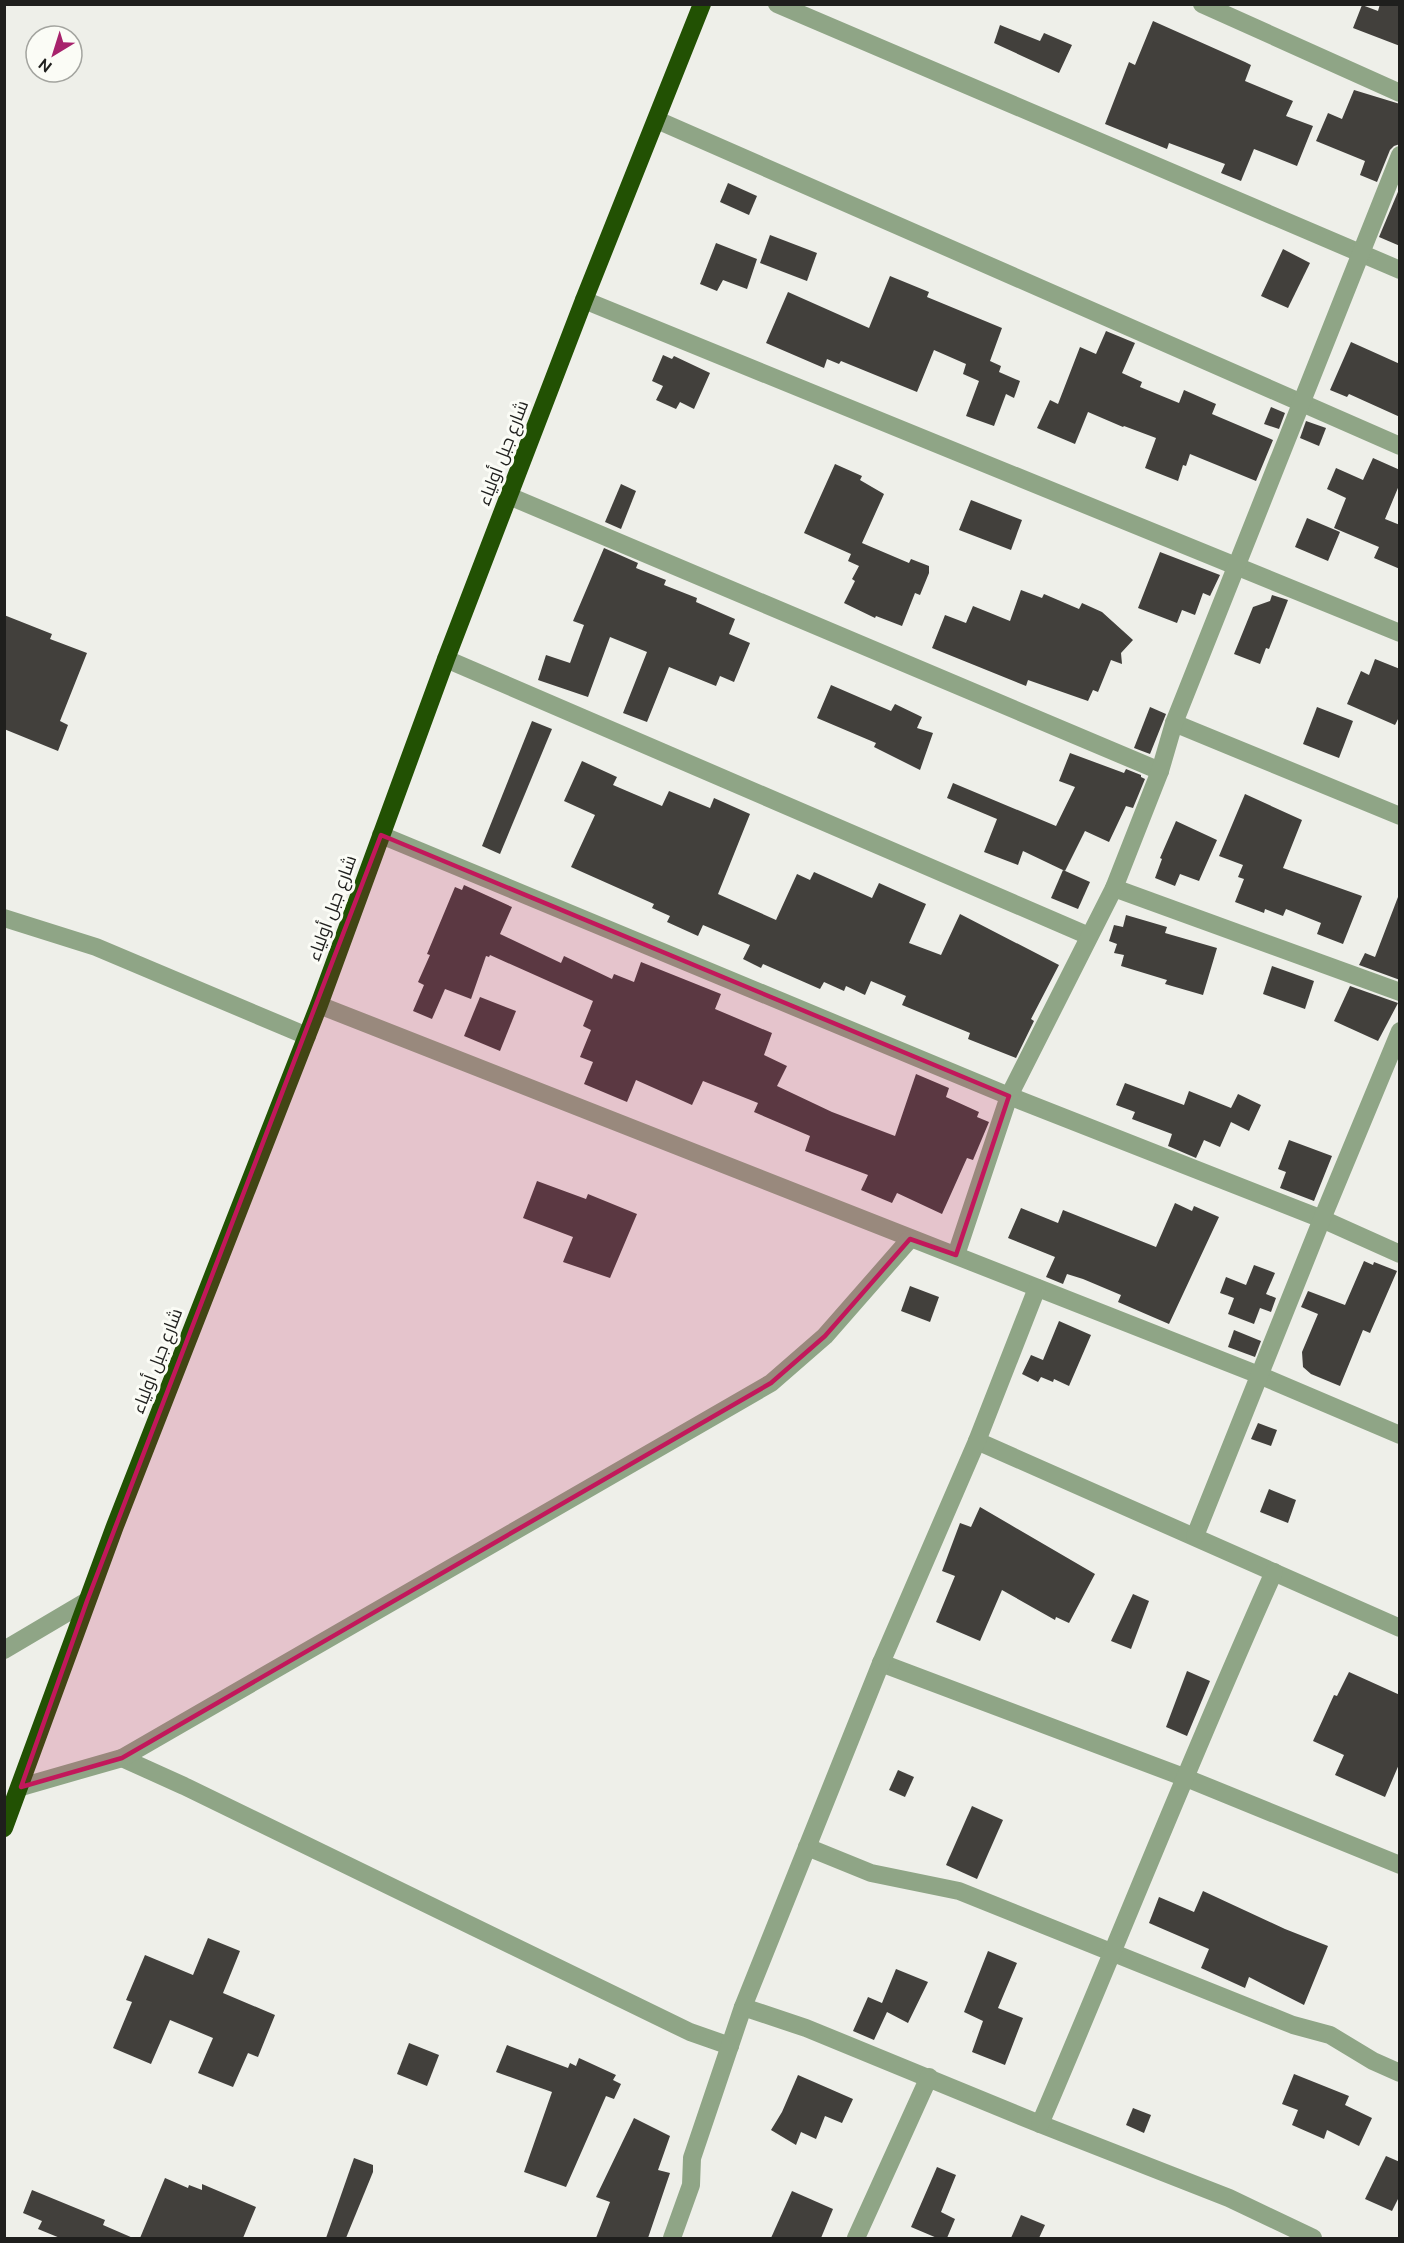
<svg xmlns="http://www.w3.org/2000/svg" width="1404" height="2243" viewBox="0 0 1404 2243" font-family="Ubuntu,Cairo,sans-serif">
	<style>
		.building { fill: #42403c }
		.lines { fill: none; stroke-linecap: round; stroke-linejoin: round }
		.minor { stroke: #8fa586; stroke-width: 18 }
		.highway { stroke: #225103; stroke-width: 18 }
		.marked { fill: #c2185b; fill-opacity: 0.2; stroke: #c2185b; stroke-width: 4.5; stroke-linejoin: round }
		.labels { text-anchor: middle; stroke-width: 6; stroke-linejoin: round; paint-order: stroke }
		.street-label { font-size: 18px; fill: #1f1f1d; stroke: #fbfcf6 }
	</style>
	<rect width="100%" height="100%" fill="#eeefe9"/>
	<g class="building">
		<polygon points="1380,4 1400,4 1400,46 1353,28 1362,5 1378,11"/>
		<polygon points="1153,21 1245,62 1251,65 1245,81 1293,101 1286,116 1313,126 1297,166 1254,149 1241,181 1221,173 1225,164 1169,143 1167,149 1105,124 1129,62 1135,65"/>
		<polygon points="1000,25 1040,41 1044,33 1072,45 1059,73 994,43"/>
		<polygon points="1354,90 1400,104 1400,144 1394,146 1390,150 1377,182 1360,175 1365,161 1316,141 1328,113 1342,119"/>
		<polygon points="728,183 757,196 749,215 720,202"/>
		<polygon points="1400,187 1400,246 1379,237"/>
		<polygon points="770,235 817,253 807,281 760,263"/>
		<polygon points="716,243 757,259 747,289 723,280 717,291 700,284"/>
		<polygon points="1283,249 1310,263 1288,308 1261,296"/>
		<polygon points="890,276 929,292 927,297 1002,328 990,361 1001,366 999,372 1020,381 1014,398 1006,394 994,426 966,416 979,381 963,374 966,364 934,350 917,392 841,361 839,364 827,359 824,368 766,343 788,292 869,328"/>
		<polygon points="1106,331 1135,343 1122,373 1142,382 1140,387 1179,403 1184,390 1216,404 1212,414 1273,440 1256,481 1190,454 1186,466 1183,465 1178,481 1145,468 1156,438 1124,426 1123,427 1088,412 1075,444 1037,428 1050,400 1058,404 1080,347 1096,354"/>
		<polygon points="1351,342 1400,364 1400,417 1349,394 1347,397 1330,390"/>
		<polygon points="663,355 672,359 674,356 710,373 694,409 680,402 676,409 656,400 663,386 652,381"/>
		<polygon points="1271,407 1285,413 1279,429 1264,424"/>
		<polygon points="1306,421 1326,428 1319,446 1300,438"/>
		<polygon points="1373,458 1400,470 1400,483 1385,519 1400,525 1400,569 1374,558 1379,547 1334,528 1346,498 1327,489 1336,468 1363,480"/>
		<polygon points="835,464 862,476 860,480 884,494 862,543 909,563 911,559 929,566 929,573 920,595 915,593 902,626 876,616 875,618 844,603 855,581 852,579 859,566 848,561 851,554 804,533"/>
		<polygon points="621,484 636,491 621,529 605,522"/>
		<polygon points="971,500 1022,520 1011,550 959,530"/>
		<polygon points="1307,518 1340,532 1328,561 1295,547"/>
		<polygon points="604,548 638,563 636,568 666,580 664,585 697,598 696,602 735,619 729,634 750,643 734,682 720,676 716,686 669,667 647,722 623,713 647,652 610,637 588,697 538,680 546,655 570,663 584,625 573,621"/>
		<polygon points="1160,552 1220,575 1210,596 1203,593 1195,615 1182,610 1177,623 1138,608"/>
		<polygon points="1021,590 1042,598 1044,594 1079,609 1082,603 1102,612 1133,640 1121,653 1122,664 1111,660 1098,692 1093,690 1088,701 1028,680 1026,686 932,648 945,615 966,623 973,606 1010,621"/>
		<polygon points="1272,595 1288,600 1269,649 1266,648 1260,664 1234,654 1253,607 1270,601"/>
		<polygon points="4,615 52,634 50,639 87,653 60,721 68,725 58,751 4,729"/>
		<polygon points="1375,659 1400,669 1400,715 1395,725 1347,704 1361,671 1369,675"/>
		<polygon points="831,685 891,711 895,704 922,717 917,728 933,733 920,770 874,747 876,743 817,718"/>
		<polygon points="1150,707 1166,714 1150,754 1134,748"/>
		<polygon points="1317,707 1353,721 1339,758 1303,744"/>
		<polygon points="532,721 552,729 500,854 482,846"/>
		<polygon points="1070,753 1124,773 1126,769 1141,775 1141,777 1145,779 1133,808 1126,806 1109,842 1085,831 1065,871 1023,851 1018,865 984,852 997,819 947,798 953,783 1056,826 1075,787 1059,781"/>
		<polygon points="582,761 617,777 613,785 662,806 669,791 710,808 714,798 750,814 718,894 776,920 797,874 810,880 814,872 872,898 879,883 926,904 909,943 941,955 960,914 1059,965 1031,1019 1034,1021 1016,1058 968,1039 970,1033 902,1005 906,996 871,981 865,995 846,986 844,991 824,982 820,989 763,964 761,968 743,959 750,945 703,925 698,936 667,922 670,916 652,908 654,904 571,867 595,815 564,801"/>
		<polygon points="1245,794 1302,820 1283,868 1362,896 1343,944 1317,934 1321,923 1286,909 1283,916 1265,909 1264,913 1235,902 1244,879 1238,877 1243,865 1219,856"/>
		<polygon points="1176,821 1217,840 1199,881 1180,874 1175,886 1155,878 1162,859 1160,858"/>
		<polygon points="1063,870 1090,882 1078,909 1051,898"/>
		<polygon points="464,885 512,907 500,934 561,963 564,956 612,979 614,974 634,982 641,962 721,994 715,1009 772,1033 764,1055 787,1066 777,1086 832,1112 895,1136 916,1074 949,1088 946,1097 979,1112 977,1117 989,1122 973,1160 967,1158 942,1214 897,1193 892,1203 861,1190 868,1175 805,1151 810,1136 754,1112 758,1103 703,1081 692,1105 636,1080 627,1102 584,1084 593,1062 580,1057 591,1030 583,1026 593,1001 490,955 489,957 486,956 471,999 445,989 432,1019 413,1011 424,985 418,982 430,955 427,954 455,887 462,890"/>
		<polygon points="1398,897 1400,897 1400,980 1359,965 1365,953 1375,957"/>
		<polygon points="1126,915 1167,927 1165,933 1217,948 1203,995 1165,984 1167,980 1121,966 1124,955 1114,953 1117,944 1109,941 1114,925 1123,927"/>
		<polygon points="1272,966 1314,981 1305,1009 1263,994"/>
		<polygon points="1350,986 1398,1003 1378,1041 1334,1021"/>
		<polygon points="480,997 516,1011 500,1051 464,1036"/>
		<polygon points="1125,1083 1184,1105 1189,1091 1231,1108 1238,1094 1261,1105 1249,1131 1231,1122 1220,1147 1204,1140 1196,1158 1168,1146 1172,1134 1132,1119 1135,1112 1116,1105"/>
		<polygon points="1289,1140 1332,1156 1314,1201 1280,1188 1286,1172 1278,1169"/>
		<polygon points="537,1181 586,1199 588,1194 637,1214 610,1278 563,1262 573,1237 523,1218"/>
		<polygon points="1175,1203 1192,1211 1194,1206 1219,1217 1169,1324 1118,1302 1121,1295 1083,1279 1067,1274 1063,1284 1046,1277 1055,1257 1008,1238 1021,1208 1058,1223 1063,1210 1156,1247"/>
		<polygon points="1364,1261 1373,1265 1374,1262 1397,1271 1370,1333 1363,1330 1340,1386 1311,1374 1303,1367 1302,1352 1318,1314 1301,1307 1308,1291 1345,1305"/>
		<polygon points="1254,1265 1275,1273 1266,1294 1276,1298 1271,1312 1260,1308 1254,1324 1228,1314 1234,1298 1220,1293 1226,1277 1246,1285"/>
		<polygon points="910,1286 939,1297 930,1322 901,1311"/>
		<polygon points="1059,1321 1091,1335 1069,1386 1054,1379 1053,1382 1041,1377 1038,1382 1022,1374 1031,1355 1043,1360"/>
		<polygon points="1234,1330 1261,1341 1255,1357 1228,1347"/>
		<polygon points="1258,1423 1277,1430 1271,1446 1251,1439"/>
		<polygon points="1269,1489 1296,1500 1288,1523 1260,1512"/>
		<polygon points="980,1507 1095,1574 1069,1623 1056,1617 1055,1620 1002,1590 980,1641 936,1622 955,1576 942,1571 960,1523 971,1527"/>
		<polygon points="1133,1594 1149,1601 1131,1649 1111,1641"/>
		<polygon points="1187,1671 1210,1681 1187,1736 1166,1727"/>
		<polygon points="1349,1672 1400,1695 1400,1762 1385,1797 1335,1775 1344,1755 1313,1741 1334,1695 1337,1696"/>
		<polygon points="898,1770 914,1777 905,1797 889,1790"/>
		<polygon points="972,1806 1003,1820 977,1879 946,1865"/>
		<polygon points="1203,1891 1285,1929 1328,1946 1304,2005 1249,1977 1245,1988 1201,1968 1209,1949 1149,1923 1159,1897 1194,1912"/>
		<polygon points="208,1938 240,1951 223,1993 275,2015 258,2057 248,2053 233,2087 198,2073 213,2038 170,2020 151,2064 113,2048 132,2002 126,2000 145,1955 193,1975"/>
		<polygon points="988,1951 1017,1963 998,2008 1023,2018 1005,2065 972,2052 983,2021 964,2012"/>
		<polygon points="896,1969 928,1982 908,2023 887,2012 874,2040 853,2031 868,1997 882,2003"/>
		<polygon points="409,2043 439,2055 427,2086 397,2074"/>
		<polygon points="507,2045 568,2068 570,2063 576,2066 579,2058 616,2075 613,2080 621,2084 614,2099 606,2096 566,2187 524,2172 552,2092 496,2072"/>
		<polygon points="1294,2074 1349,2096 1345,2105 1372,2118 1359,2146 1327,2130 1324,2139 1292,2125 1298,2110 1282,2104"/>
		<polygon points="798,2075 853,2099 842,2123 825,2116 816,2139 801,2132 796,2145 771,2130 782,2112"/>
		<polygon points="1133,2108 1151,2115 1144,2133 1126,2125"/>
		<polygon points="634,2118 670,2136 658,2170 670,2173 648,2238 596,2238 610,2202 596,2197"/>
		<polygon points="1386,2156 1400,2162 1400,2195 1392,2211 1365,2199"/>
		<polygon points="354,2158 373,2165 373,2172 346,2238 326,2238"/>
		<polygon points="937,2167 956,2175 941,2212 955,2219 947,2238 937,2238 911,2227"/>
		<polygon points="165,2178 188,2188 189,2185 202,2190 202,2184 256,2207 243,2238 140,2238"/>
		<polygon points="32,2190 105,2220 103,2225 133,2238 60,2238 38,2229 42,2221 23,2213"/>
		<polygon points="792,2191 833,2209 821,2238 771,2238"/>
		<polygon points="1021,2215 1045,2225 1039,2238 1011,2238"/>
	</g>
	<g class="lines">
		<g class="minor">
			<polyline points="777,4 1400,270"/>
			<polyline points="1202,4 1400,93"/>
			<polyline points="657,120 1400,446"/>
			<polyline points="584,300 1400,633"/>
			<polyline points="509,496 1160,771"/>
			<polyline points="446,659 1089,936"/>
			<polyline points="1174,723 1400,816"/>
			<polyline points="381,835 1009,1096 1322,1219 1400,1254"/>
			<polyline points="1114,888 1400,992"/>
			<polyline points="4,918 96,947 307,1036"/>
			<polyline points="319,1005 1259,1375 1400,1435"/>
			<polyline points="956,1255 1009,1096 1114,888 1160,771 1174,723 1400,155"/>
			<polyline points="977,1441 1400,1628"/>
			<polyline points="1195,1536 1322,1219 1400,1031"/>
			<polyline points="4,1650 87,1601"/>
			<polyline points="881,1663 1186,1778 1400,1865"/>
			<polyline points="122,1758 184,1786 690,2032 730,2046"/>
			<polyline points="21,1787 122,1758 771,1383 825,1336 910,1239"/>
			<polyline points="807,1847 871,1873 959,1891 1293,2025 1330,2035 1373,2061 1400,2073"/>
			<polyline points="743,2007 806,2028 1040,2124 1229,2198 1313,2238"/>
			<path d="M1040,2124c79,-184 152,-370 234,-552"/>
			<polyline points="672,2238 691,2185 692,2158 743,2007 881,1663 977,1441 1037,1288"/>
			<polyline points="856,2238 929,2077"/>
		</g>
		<polyline class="highway" points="4,1828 115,1526 319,1005 446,659 584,300 702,4"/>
	</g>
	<path class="marked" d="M381,835l628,261 -53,159 -46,-16 -85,97 -54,47 -649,375 -101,29 66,-186z"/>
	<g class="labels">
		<g class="street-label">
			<text transform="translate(503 453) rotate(-69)" y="6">شارع جبل أولياء</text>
			<text transform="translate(332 908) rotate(-70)" y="6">شارع جبل أولياء</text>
			<text transform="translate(157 1361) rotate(-69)" y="6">شارع جبل أولياء</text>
		</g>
	</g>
	<rect width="1404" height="2243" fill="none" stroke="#1f1f1d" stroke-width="12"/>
	<g transform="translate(54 54) rotate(218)"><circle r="28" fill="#fbfcf6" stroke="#a3a49f" stroke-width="1.5"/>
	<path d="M0-4.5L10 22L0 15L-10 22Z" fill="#a7226c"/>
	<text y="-9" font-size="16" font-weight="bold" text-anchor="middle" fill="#1f1f1d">N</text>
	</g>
</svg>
